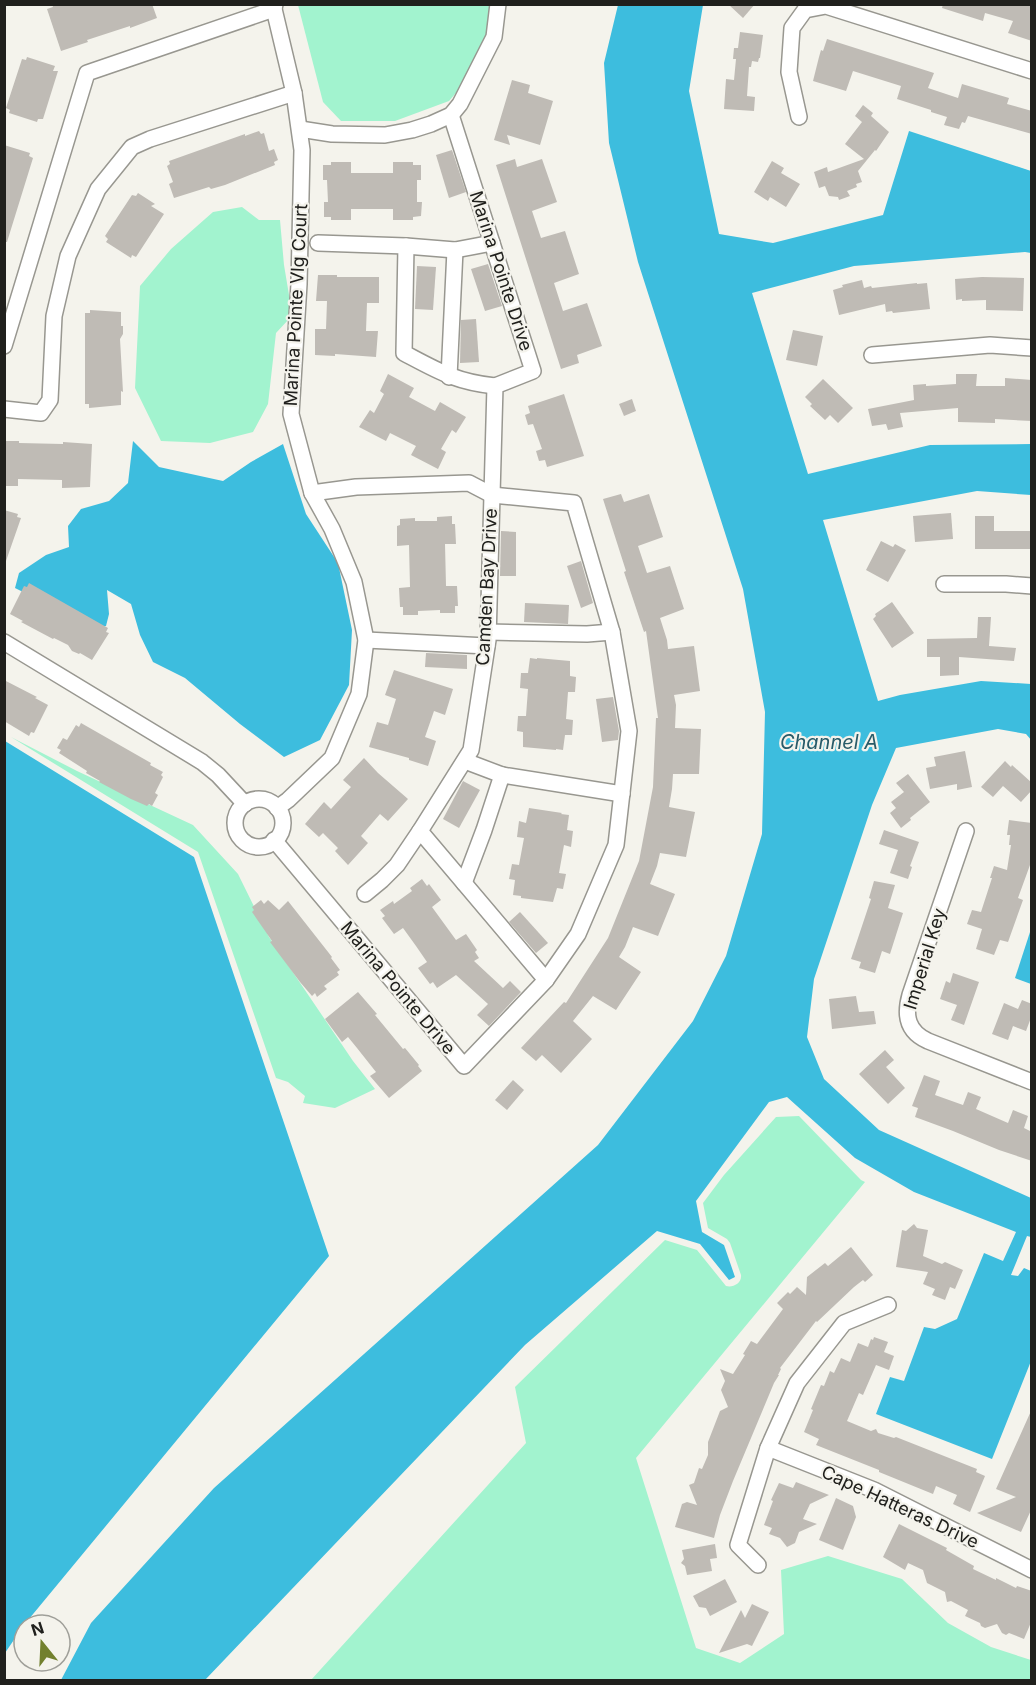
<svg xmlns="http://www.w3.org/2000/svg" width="1036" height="1685" viewBox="0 0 1036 1685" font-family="Inter,sans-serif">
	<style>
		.green { fill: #a2f3cf }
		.water { fill: #3dbdde }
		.building { fill: #bfbbb5 }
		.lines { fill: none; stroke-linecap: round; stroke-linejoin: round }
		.minor-casing { stroke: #989790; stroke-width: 18 }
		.minor { stroke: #fff; stroke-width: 15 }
		.labels { text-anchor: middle; stroke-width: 4.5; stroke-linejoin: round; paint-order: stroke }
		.street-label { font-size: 18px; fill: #20201d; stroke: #f4f3ec }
		.water-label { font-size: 20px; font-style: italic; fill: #285b69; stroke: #f4f3ec }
	</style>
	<rect width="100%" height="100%" fill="#f4f3ec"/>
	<g class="green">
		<polygon points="298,5 499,5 491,52 449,101 395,121 341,121 323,102"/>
		<polygon points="242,207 259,220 280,220 284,265 290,301 289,319 276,333 268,404 253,432 210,443 161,441 135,388 140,286 171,249 213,212"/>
		<polygon points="11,737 77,771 193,825 238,874 269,937 353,1061 375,1089 335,1108 303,1103 305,1096 288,1082 276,1078 198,852"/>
		<path d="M799,1116l62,64 4,2 -229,276 60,190 44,15 44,-29 -3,-64 47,-14 74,23 46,44 43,24 40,13v20h-720l215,-237 -11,-56 150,-147 32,10 29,36c7,2 16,-3 15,-11l-11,-32 -3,-4 -19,-11 -5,-25 21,-28 52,-58z"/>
	</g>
	<g class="water">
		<polygon points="618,5 703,5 689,91 719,234 773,243 883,215 909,131 1031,171 1031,253 1025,252 854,266 752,293 808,474 930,445 1031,444 1031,495 977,491 823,520 878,701 900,695 981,681 1031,684 1032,741 1026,734 998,729 896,748 872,805 814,979 807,1037 824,1079 879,1130 1031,1198 1031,1237 1027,1236 1011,1275 1018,1276 1024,1268 1031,1271 1031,1361 992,1459 876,1414 890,1377 904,1381 924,1327 935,1329 957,1319 984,1253 1003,1261 1016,1232 914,1192 855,1158 787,1097 769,1102 696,1201 702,1232 724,1245 735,1277 729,1280 700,1244 657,1231 525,1345 205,1680 61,1680 91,1623 214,1488 598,1145 693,1021 726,956 762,834 765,712 743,589 638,262 609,143 604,63"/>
		<polygon points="133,441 159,467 223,481 251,462 283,444 306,514 338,563 352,630 349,685 320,740 284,757 240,724 185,678 153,662 140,635 131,604 107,590 109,614 106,626 84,630 49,605 15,588 19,573 46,555 69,547 68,526 81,509 109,501 128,483"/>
		<polygon points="5,741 194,857 329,1256 24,1625 5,1653"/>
		<polygon points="1031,929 1031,984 1015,978"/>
	</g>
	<g class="building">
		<polygon points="52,4 152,4 157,18 130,28 130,26 87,40 88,42 61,51 47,9 53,7"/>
		<polygon points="728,4 755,4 743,18"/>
		<polygon points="943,4 1032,4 1032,41 1008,33 1013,21 985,13 983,21 942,8"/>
		<polygon points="740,32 763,35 760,58 759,58 758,62 752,61 751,67 749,67 747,96 755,97 754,111 724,109 726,79 734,80 736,59 733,59 734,48 738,48"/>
		<polygon points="827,39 934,73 928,88 958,98 962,84 1009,98 1007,104 1032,111 1032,134 968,116 965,123 962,122 959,129 944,125 947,117 931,112 931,110 897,99 901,86 853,71 846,91 813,81 819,57 821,50 823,51"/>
		<polygon points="27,57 55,66 53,71 58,71 43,119 38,119 37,122 9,113 10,110 6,108 22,59 26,60"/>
		<polygon points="512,80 530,85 528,93 553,101 540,145 507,135 510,145 494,140"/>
		<polygon points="863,105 873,113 871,116 889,132 876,151 875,150 858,171 862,182 856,184 857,187 847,191 850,196 839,200 838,197 829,196 825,186 819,188 814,172 827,167 828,172 864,159 845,144 862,122 855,116"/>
		<polygon points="259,131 261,134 264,133 269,151 274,149 278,160 274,162 275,165 225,185 211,189 209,187 174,198 169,184 173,182 167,166 170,164 169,161 245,134 245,136"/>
		<polygon points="4,145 30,153 29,156 33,158 7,242 4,242"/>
		<polygon points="452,150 466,192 449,198 436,155"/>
		<polygon points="515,159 517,167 542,159 557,202 532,211 541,238 565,231 579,274 554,283 563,311 587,303 602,346 577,355 579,363 561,369 496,165"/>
		<polygon points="772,161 784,168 781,173 800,184 786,207 770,197 768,201 754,192"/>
		<polygon points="331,162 351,162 351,173 393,173 393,162 413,162 413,165 421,165 421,180 417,180 417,202 422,202 421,216 413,217 413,220 393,220 393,209 351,209 351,220 331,220 331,217 324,217 324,202 328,202 327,180 323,180 323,165 331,165"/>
		<polygon points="138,193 155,204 151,206 164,214 136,257 132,255 131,258 106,242 108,239 105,236 132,195 136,196"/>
		<polygon points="488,264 502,306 485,311 471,269"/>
		<polygon points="417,266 436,267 433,310 415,309"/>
		<polygon points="318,275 337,275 337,277 379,277 379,303 367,303 366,331 378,331 376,357 335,354 335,356 315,355 315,329 326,329 327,301 316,301"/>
		<polygon points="982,277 1024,278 1023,311 986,310 986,300 962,301 962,299 956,300 955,279"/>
		<polygon points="862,280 864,288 871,286 872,288 917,283 917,284 927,283 930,309 893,313 892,311 886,312 885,304 839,315 833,290 843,287 842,285"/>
		<polygon points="90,310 121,312 121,326 123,326 123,334 120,339 123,392 121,391 121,405 89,408 89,404 85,404 85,313 90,313"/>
		<polygon points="476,319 479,362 460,363 461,320"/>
		<polygon points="793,330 823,336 817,366 786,360"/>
		<polygon points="388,374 414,388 409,397 435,411 440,402 466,417 456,433 452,430 441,449 446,452 438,469 411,455 416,446 390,433 386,441 359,427 370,410 374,413 384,394 380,391"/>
		<polygon points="956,374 977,374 976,386 1005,386 1005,378 1032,380 1032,421 995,419 995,423 958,422 958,408 900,413 903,427 888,430 886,424 872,426 868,409 914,400 913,385 926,384 926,386 956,384"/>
		<polygon points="823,379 853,408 838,423 830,415 825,420 810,406 812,404 805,397"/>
		<polygon points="564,394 584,456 547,467 545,460 539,461 536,451 542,449 533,424 528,425 525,415 530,413 528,406"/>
		<polygon points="632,399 636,411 624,416 619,404"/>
		<polygon points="4,441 19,441 19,443 63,444 63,442 92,444 90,487 62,488 62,480 18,479 18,486 4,486"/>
		<polygon points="621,494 624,502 649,494 663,537 638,546 647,573 670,566 684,609 660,618 667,640 668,649 694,646 700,691 674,695 676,705 675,728 701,729 699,774 673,774 672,789 669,807 695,812 686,857 660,853 657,866 650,884 675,894 658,936 633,927 625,947 619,957 641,972 616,1010 593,996 573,1021 592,1039 561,1073 542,1055 536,1061 521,1048 564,1002 566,1003 608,938 639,861 653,787 656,718 658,718 646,631 644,632 624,572 626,571 603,499"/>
		<polygon points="4,510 18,514 17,517 21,518 6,561 4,561"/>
		<polygon points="951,513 953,539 915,542 913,516"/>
		<polygon points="452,516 452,524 455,524 456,544 445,544 446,586 457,586 458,606 455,606 455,613 440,613 440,610 418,611 418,615 403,615 403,607 400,607 399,588 410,587 409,545 397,546 397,526 400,525 400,519 415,518 415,521 437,521 437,517"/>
		<polygon points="975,516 994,516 994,531 1032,531 1032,549 975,549"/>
		<polygon points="501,531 516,532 516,576 500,576"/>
		<polygon points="881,541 893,547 895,544 906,550 888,582 866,570"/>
		<polygon points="581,561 593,603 581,608 567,566"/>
		<polygon points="29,583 108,628 106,632 109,633 92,660 80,653 79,654 72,651 68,645 54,638 53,639 21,622 23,621 10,614 24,586 27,587"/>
		<polygon points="892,602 914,633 892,648 873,619 876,616 875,614"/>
		<polygon points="525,603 569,605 568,624 524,622"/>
		<polygon points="978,617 991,617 989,646 1016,648 1014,661 959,657 959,675 940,676 940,657 927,657 927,639 977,638"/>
		<polygon points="426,653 467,655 467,669 425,667"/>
		<polygon points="530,658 537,659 537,658 570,661 570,676 576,677 575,692 568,692 566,719 573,720 572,735 565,735 563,750 556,749 556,750 523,747 523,732 517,731 518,716 526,716 528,689 520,688 521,673 528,673"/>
		<polygon points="394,670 453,689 445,715 434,711 425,737 436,741 428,766 409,760 409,758 369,747 377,722 388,725 396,699 385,695"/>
		<polygon points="4,680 37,697 35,698 48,705 34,733 31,732 29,736 4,721"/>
		<polygon points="613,697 619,731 618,740 602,742 596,699"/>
		<polygon points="81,723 151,763 150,765 163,772 161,775 163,777 155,793 158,795 152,806 149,804 147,806 131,799 99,782 100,781 86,773 87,771 59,753 61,750 57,748 63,738 67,740 76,725 79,727"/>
		<polygon points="965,751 972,787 957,790 957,784 930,789 926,768 936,766 934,757"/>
		<polygon points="364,758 378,773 408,799 388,821 380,814 361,836 368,843 348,865 335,851 338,848 323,833 319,837 305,824 324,802 331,809 351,787 343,780"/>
		<polygon points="1005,761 1011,767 1012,765 1032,783 1032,790 1021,802 1003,786 993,797 981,787"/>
		<polygon points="908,774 930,802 910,818 911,820 901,828 890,813 896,808 891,802 904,792 896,783"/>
		<polygon points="463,781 480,790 459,828 443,819"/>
		<polygon points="529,808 562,813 561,814 569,815 567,830 573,831 571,847 564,845 559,873 566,874 563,889 557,888 553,902 521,898 521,896 513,895 515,880 509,879 512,864 519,865 524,838 517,837 519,821 526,823"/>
		<polygon points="1009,820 1032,823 1032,853 1030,865 1018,898 1023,900 1008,942 1000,940 994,955 976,949 982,929 967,924 972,910 981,912 992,878 990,878 994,866 1007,870 1011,845 1009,845 1010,835 1007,835"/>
		<polygon points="884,830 919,842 910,866 912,867 908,879 890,873 898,850 879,844"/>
		<polygon points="422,879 427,886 429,884 441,900 432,907 456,940 466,934 477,950 475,952 479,958 474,961 503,988 510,981 521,992 489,1026 477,1015 488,1004 456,975 437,988 433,982 430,984 418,968 427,962 416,946 403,928 394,934 382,918 385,916 380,910 393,901 394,904 412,891 410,888"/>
		<polygon points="874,881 895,885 888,908 903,913 890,954 882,951 875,973 859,968 861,962 851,959 871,899 869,898"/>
		<polygon points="261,900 264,904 268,900 279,910 288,901 332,957 331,958 340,970 337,972 339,975 324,986 327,989 317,997 315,993 312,996 300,982 270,942 272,941 252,912 254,910 252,907"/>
		<polygon points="520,912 548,943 536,953 509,922"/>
		<polygon points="953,973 979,982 964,1025 951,1020 957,1005 940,999 946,981 950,983"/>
		<polygon points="358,992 377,1014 375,1015 403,1049 405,1048 419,1065 418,1066 422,1071 389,1098 370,1076 376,1072 357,1048 348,1037 342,1042 325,1019"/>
		<polygon points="856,996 859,1012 874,1011 876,1024 832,1029 829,999"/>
		<polygon points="1022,1000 1032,1004 1032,1015 1026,1031 1013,1026 1008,1040 992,1034 1004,1003 1018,1009"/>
		<polygon points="885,1050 894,1060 886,1067 905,1088 888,1104 859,1074"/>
		<polygon points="924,1075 940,1081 935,1095 963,1105 968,1092 981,1097 976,1109 1008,1123 1013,1110 1028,1116 1024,1128 1032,1132 1032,1161 999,1150 953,1131 915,1117 918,1108 912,1106"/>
		<polygon points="513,1080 524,1090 507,1110 495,1100"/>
		<polygon points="914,1224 917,1228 928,1230 923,1256 942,1264 945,1262 963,1270 955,1289 950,1287 945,1300 932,1295 935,1289 923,1284 928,1272 896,1267 902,1230 906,1231"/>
		<polygon points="851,1247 873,1275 865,1282 863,1280 854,1287 817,1322 816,1321 780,1368 781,1369 778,1375 779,1375 774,1383 733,1481 720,1515 714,1538 675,1527 682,1504 687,1502 697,1505 689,1485 694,1483 699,1468 702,1469 708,1455 708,1442 720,1411 728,1407 721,1390 725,1381 720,1369 733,1374 745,1355 743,1354 751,1341 757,1344 783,1309 777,1303 788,1292 790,1294 797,1287 806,1295 807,1277 825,1263 828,1266"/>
		<polygon points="874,1337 888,1342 884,1352 894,1356 889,1370 876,1365 863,1395 859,1393 847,1421 871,1431 876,1429 878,1433 894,1438 896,1437 977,1469 976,1472 985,1476 970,1512 953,1504 957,1495 936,1486 933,1494 879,1472 879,1470 816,1445 819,1439 804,1432 813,1410 811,1409 821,1385 824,1386 830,1371 834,1373 841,1358 850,1362 858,1343 868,1347 871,1339 873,1340"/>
		<polygon points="1031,1411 1032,1508 1021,1532 977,1513 1016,1497 996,1489"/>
		<polygon points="796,1482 829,1495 810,1504 803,1519 817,1524 799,1532 795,1543 787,1547 780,1538 769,1534 772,1528 764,1525 773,1501 771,1500 779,1483 793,1488"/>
		<polygon points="836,1498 853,1506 856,1517 843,1550 819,1540"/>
		<polygon points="899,1524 947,1548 946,1550 974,1566 973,1569 996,1580 996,1578 1016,1588 1017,1586 1032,1591 1032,1620 1024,1639 1009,1633 1006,1635 1002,1633 997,1624 985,1628 981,1626 980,1623 965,1616 968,1610 951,1601 947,1602 945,1592 927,1583 923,1570 908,1563 905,1570 883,1557"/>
		<polygon points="715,1544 717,1558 710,1559 712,1571 687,1575 685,1566 681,1563 684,1559 682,1550"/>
		<polygon points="725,1579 737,1602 710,1616 706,1608 699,1607 693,1596"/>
		<polygon points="752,1604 769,1612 752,1646 747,1644 719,1653 741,1610 745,1618"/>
	</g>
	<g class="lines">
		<g class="minor-casing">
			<g id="minor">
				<polyline points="275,4 274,9 294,93 302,150 299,284 291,414 312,493 332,529 354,582 366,640 359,694 332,758 288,800 277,808"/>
				<polyline points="799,117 789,72 792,28 805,10 826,6 1032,71"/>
				<polyline points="300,129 332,134 385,135 412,130 431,124 451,115 460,104 494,37 498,4"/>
				<polyline points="318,243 406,246 455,250 492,243"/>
				<path d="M406,246l-2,107c34,18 52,29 91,33"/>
				<polyline points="4,346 87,73 274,9"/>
				<polyline points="872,355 990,345 1032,348"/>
				<polyline points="449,377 455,250"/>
				<polyline points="4,409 41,413 50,400 54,316 68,256 98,189 132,147 150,139 294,93"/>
				<polyline points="944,584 1006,584 1032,586"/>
				<polyline points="488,632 587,634 612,632"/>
				<polyline points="366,640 487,646"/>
				<polyline points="4,642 202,762 218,775 245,804"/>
				<polyline points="502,775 622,794"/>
				<circle cx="259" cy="823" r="24"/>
				<polyline points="420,831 546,980"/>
				<path d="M966,831l-56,164c-6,21 -2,37 18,46l104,41"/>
				<polyline points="274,840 464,1066 546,980 578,934 616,845 629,731 612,632 574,503 492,495 469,483 356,487 312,493"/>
				<polyline points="464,883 484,830 502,775 465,761"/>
				<polyline points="365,894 382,880 397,865 420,831 471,750 488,640 495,386 533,371 451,115"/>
				<polyline points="768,1448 874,1490 1032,1570"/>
				<polyline points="758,1565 738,1545 768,1448 797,1383 844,1323 888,1305"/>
			</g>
		</g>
		<use href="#minor" class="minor"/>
	</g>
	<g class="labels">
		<g class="street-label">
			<text transform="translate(501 271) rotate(72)" y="6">Marina Pointe Drive</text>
			<text transform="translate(296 305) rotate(-87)" y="6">Marina Pointe Vlg Court</text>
			<text transform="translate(487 587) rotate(-87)" y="6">Camden Bay Drive</text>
			<text transform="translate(925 959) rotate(-73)" y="6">Imperial Key</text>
			<text transform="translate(398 988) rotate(50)" y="6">Marina Pointe Drive</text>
			<text transform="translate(900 1507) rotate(25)" y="6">Cape Hatteras Drive</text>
		</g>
		<g class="water-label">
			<text x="829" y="749">Channel A</text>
		</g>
	</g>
	<rect width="1036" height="1685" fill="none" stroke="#20201d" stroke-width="12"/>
	<g transform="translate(42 1643) rotate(342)"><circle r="28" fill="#f4f3ec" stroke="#9f9f99" stroke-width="1.5"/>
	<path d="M0-4.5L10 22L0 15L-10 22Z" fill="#72802e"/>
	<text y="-9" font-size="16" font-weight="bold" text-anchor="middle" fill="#20201d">N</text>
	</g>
</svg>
